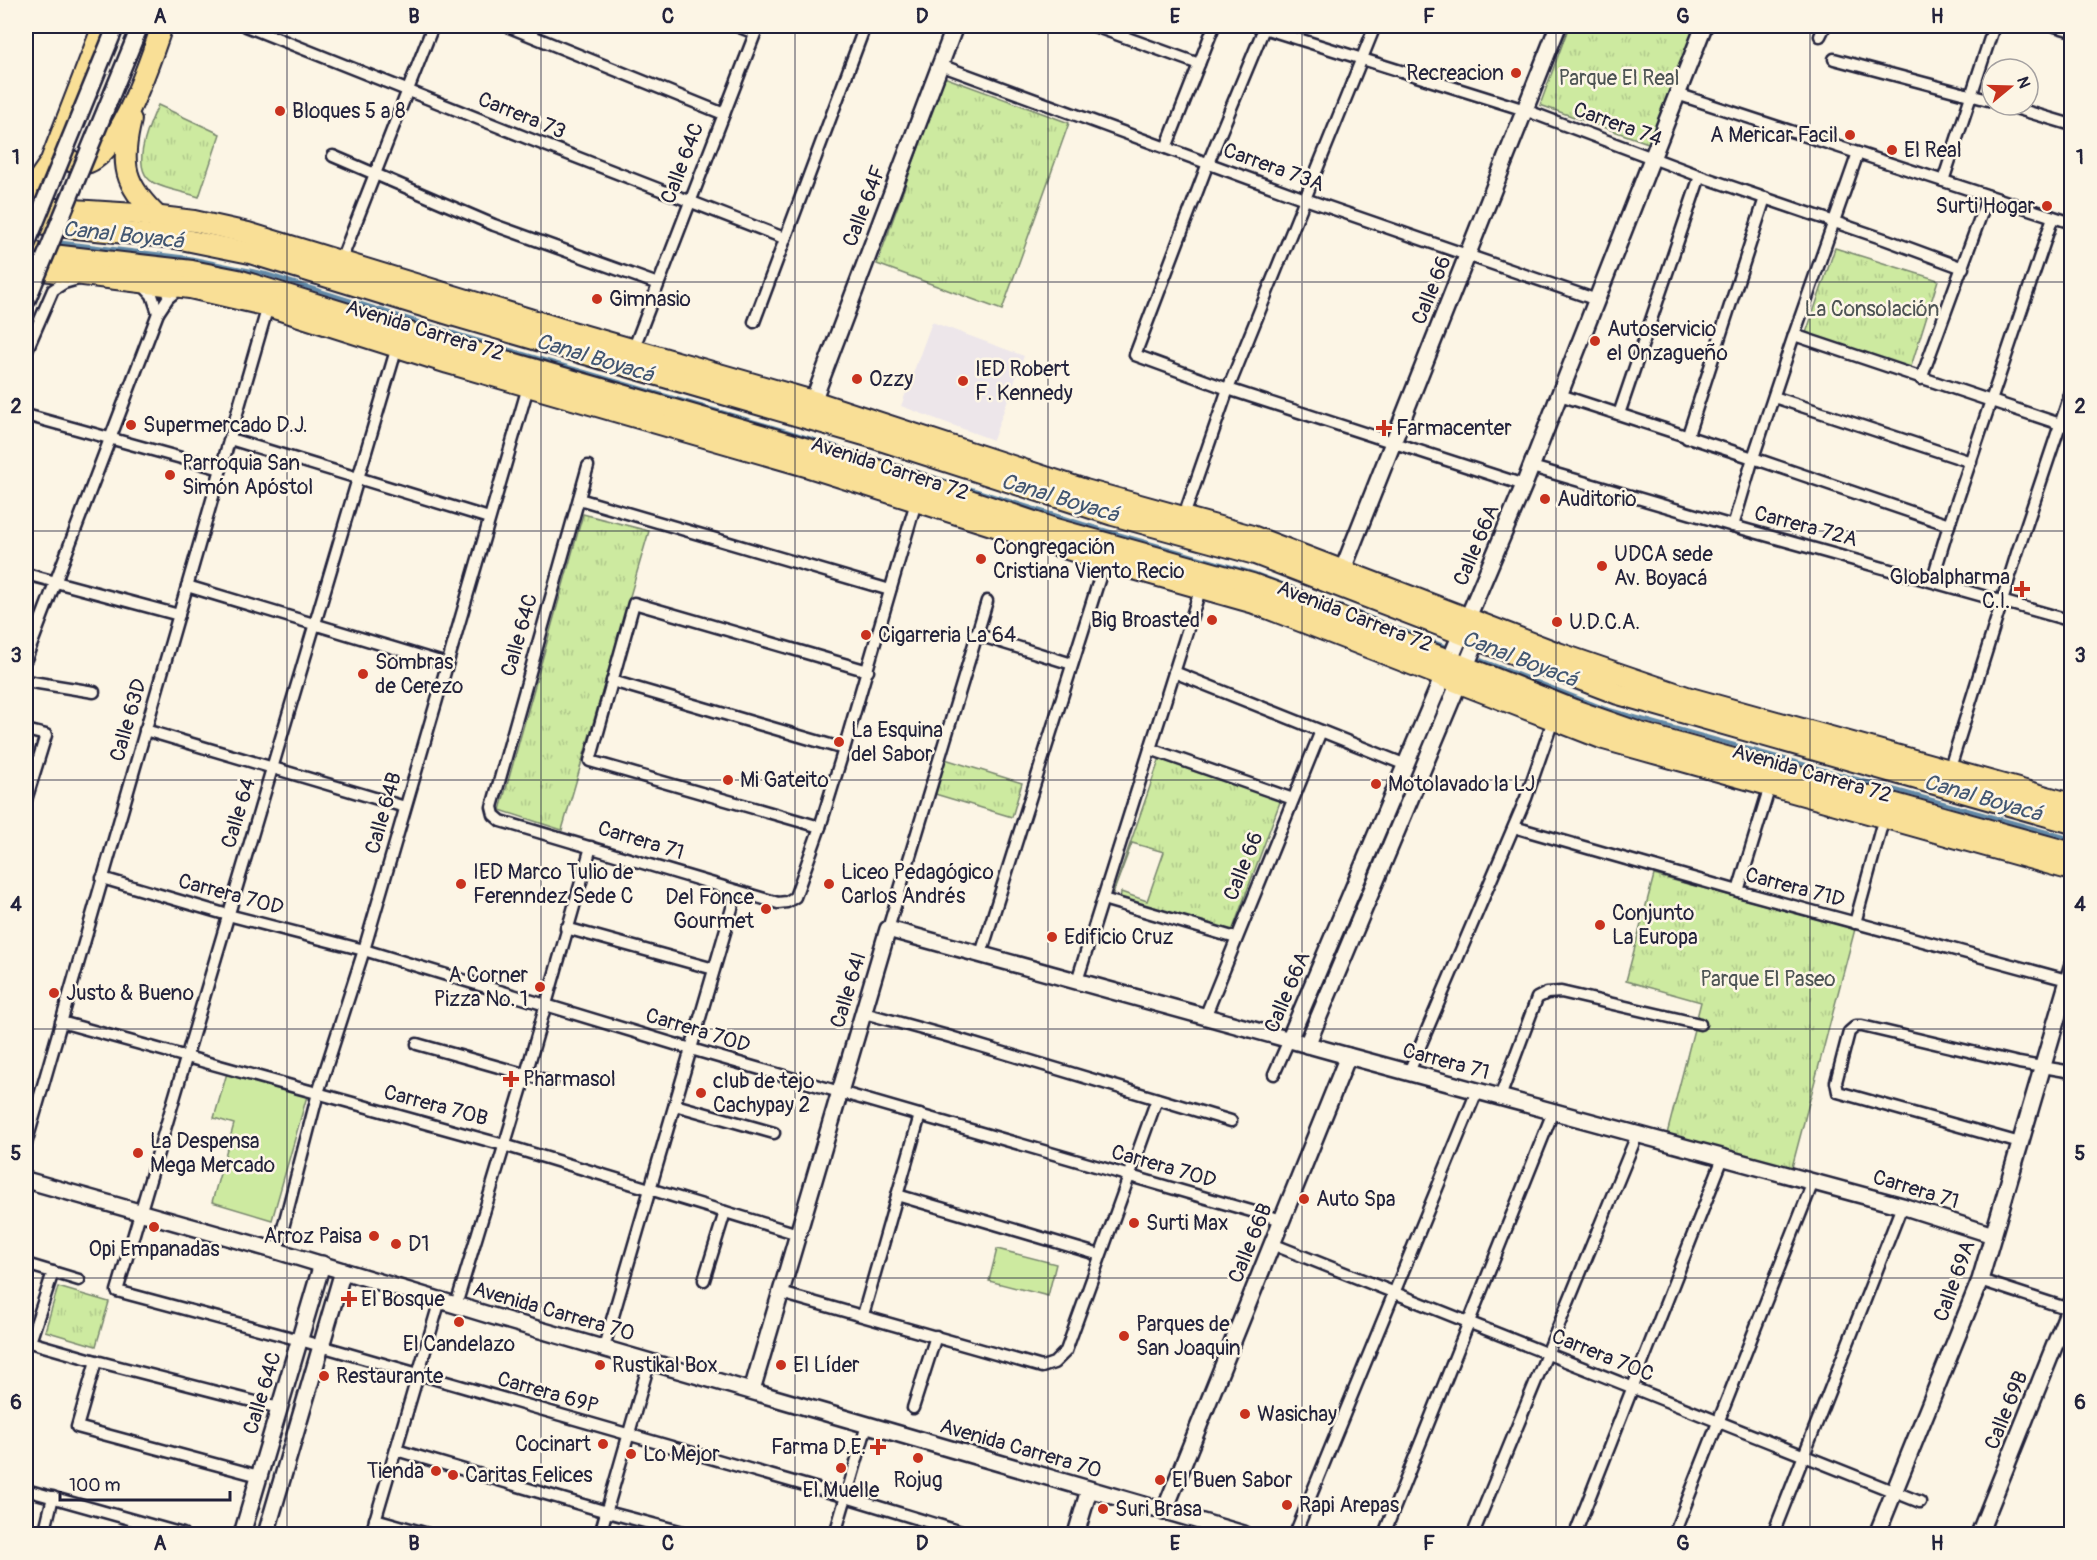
<svg xmlns="http://www.w3.org/2000/svg" width="2097" height="1560" viewBox="0 0 2097 1560" font-family="Pangolin,sans-serif">
	<style>
		.built { fill: #ede6ea }
		.green { fill: #cdeaa0; stroke: #78866e; stroke-width: 1.5 }
		.park { fill: url(#park-tufts); stroke: #78866e; stroke-width: 1.5 }
		.lines { fill: none; stroke-linecap: round; stroke-linejoin: round }
		.stream { stroke: #6289a6; stroke-width: 4 }
		.street-casing { stroke: #22223b; stroke-width: 15 }
		.secondary-casing { stroke: #22223b; stroke-width: 20 }
		.highway-casing { stroke: #22223b; stroke-width: 24 }
		.street { stroke: #fcf5e5; stroke-width: 10 }
		.secondary { stroke: #fcf5e5; stroke-width: 15 }
		.highway { stroke: #f9df96; stroke-width: 20 }
		.secondary-bridge-casing { stroke: #22223b; stroke-width: 20; stroke-linecap: butt }
		.secondary-bridge { stroke: #fcf5e5; stroke-width: 15 }
		.grid { fill: none; stroke: #22223b; stroke-width: 1.5; stroke-opacity: 0.55 }
		.poi-dot { fill: #c8321e; stroke: #fcf5e5; stroke-width: 2 }
		.labels { text-anchor: middle; stroke-width: 5; stroke-linejoin: round; paint-order: stroke }
		.poi-label { font-size: 21px; fill: #22223b; stroke: #fcf5e5; text-anchor: start }
		.park-label { font-size: 21px; fill: #4d5454; stroke: #fcf5e5 }
		.street-label { font-size: 21px; fill: #22223b; stroke: #fcf5e5 }
		.water-label { font-size: 22px; font-style: italic; fill: #425671; stroke: #fcf5e5 }
		.neatline { fill: none; stroke: #22223b; stroke-width: 2 }
		.grid-label { font-size: 20px; text-anchor: middle; font-weight: bold; fill: #22223b }
	</style>
	<defs>
		<pattern id="park-tufts" width="24" height="20" patternUnits="userSpaceOnUse" patternTransform="scale(1.5)"><rect width="24" height="20" fill="#cdeaa0"/><path d="M3 7l-1-3M5 7V3M7 7l1-3M15 17l-1-3M17 17v-4M19 17l1-3" fill="none" stroke="#b0c88b"/></pattern>
	</defs>
	<rect width="100%" height="100%" fill="#fcf5e5"/>
	<filter id="ink" filterUnits="userSpaceOnUse"><feTurbulence type="fractalNoise" baseFrequency=".0167" numOctaves="2"/><feDisplacementMap in="SourceGraphic" scale="12" xChannelSelector="R" yChannelSelector="G"/><feConvolveMatrix kernelMatrix="1 2 1 2 8 2 1 2 1" color-interpolation-filters="sRGB"/></filter>
	<g filter="url(#ink)">
		<polygon class="built" points="932,322 1024,356 993,440 901,406"/>
		<g class="green">
			<polygon points="227,1073 307,1096 272,1220 212,1202 234,1124 214,1118"/>
			<polygon points="997,1249 1056,1264 1048,1296 989,1281"/>
		</g>
		<g class="park">
			<polygon points="1569,26 1696,26 1648,143 1540,105"/>
			<polygon points="944,77 1069,123 1002,310 877,264"/>
			<path d="M158,105l62,29 -21,63c-14,-5 -32,-7 -45,-14 -26,-14 -4,-59 4,-78z"/>
			<polygon points="1835,248 1938,280 1909,373 1805,336"/>
			<polygon points="583,514 649,531 562,830 500,810"/>
			<polygon points="1163,749 1283,794 1231,934 1120,901 1121,892 1147,901 1164,852 1132,843 1112,896"/>
			<polygon points="945,759 1022,783 1012,817 935,794"/>
			<polygon points="1654,875 1855,929 1791,1171 1666,1138 1701,1002 1626,981"/>
			<polygon points="58,1287 109,1302 96,1346 45,1331"/>
		</g>
		<g class="lines">
			<g class="stream">
				<polyline points="56,242 189,258 266,274 466,337 786,431 1083,524 1256,574 1452,649"/>
				<polyline points="1473,657 1606,709 2072,839"/>
			</g>
			<g class="street-casing">
				<g id="street">
					<polyline points="246,26 527,138 784,238"/>
					<polyline points="507,26 724,114"/>
					<polyline points="737,26 755,33"/>
					<polyline points="1094,26 1199,64"/>
					<polyline points="1257,26 1525,110 1700,176 1887,240 1963,268"/>
					<polyline points="1265,26 1208,163 1135,355 1228,389 1524,485"/>
					<polyline points="2055,26 2072,31"/>
					<polyline points="1820,36 1825,26"/>
					<polyline points="1834,59 1992,101"/>
					<polyline points="940,65 1305,199 1597,300"/>
					<polyline points="1677,94 2072,223"/>
					<polyline points="2005,105 2072,125"/>
					<polyline points="1166,148 1214,26"/>
					<polyline points="333,156 494,225 658,284"/>
					<polyline points="1943,181 1994,26"/>
					<polyline points="340,263 433,26"/>
					<polyline points="141,283 152,295 158,313"/>
					<polyline points="754,322 865,26"/>
					<polyline points="1794,335 2072,428"/>
					<polyline points="397,347 117,1291 300,1340 846,1497 968,1534"/>
					<polyline points="633,350 758,26"/>
					<polyline points="26,352 53,290 64,283 78,279"/>
					<polyline points="1921,379 1988,196"/>
					<polyline points="1560,395 1753,458 1949,525"/>
					<polyline points="1774,397 1971,462"/>
					<polyline points="1619,414 1700,176"/>
					<polyline points="26,415 221,469"/>
					<polyline points="1687,438 1765,198"/>
					<polyline points="230,439 489,518"/>
					<polyline points="588,466 492,807 494,815 501,821 778,903 787,902 795,897 820,827 844,749 916,502"/>
					<polyline points="1532,467 1733,526 2072,621"/>
					<polyline points="579,499 890,590"/>
					<polyline points="1184,516 1228,389 1375,26"/>
					<polyline points="1733,526 1753,458 1794,335 1858,153"/>
					<polyline points="26,574 179,615"/>
					<polyline points="1932,581 1949,525 2053,217"/>
					<polyline points="187,586 447,664"/>
					<polyline points="975,634 1072,664"/>
					<polyline points="26,659 158,313 168,298 180,288"/>
					<polyline points="1174,672 1406,765"/>
					<polyline points="26,681 94,692"/>
					<polyline points="612,681 844,749"/>
					<polyline points="26,730 46,735 26,800"/>
					<polyline points="145,730 405,807"/>
					<polyline points="1150,749 1293,799"/>
					<polyline points="1949,771 2018,550 2072,389"/>
					<polyline points="820,827 590,761 634,603 868,671"/>
					<polyline points="1514,827 1738,891 2067,980"/>
					<polyline points="102,878 228,915 364,950 691,1049 1282,1220"/>
					<polyline points="1738,891 1770,786"/>
					<polyline points="1103,899 1236,938"/>
					<polyline points="1855,923 1881,828"/>
					<polyline points="566,928 714,969"/>
					<polyline points="888,929 987,601"/>
					<polyline points="981,954 1105,561"/>
					<polyline points="1077,981 1201,587"/>
					<polyline points="864,1013 944,1035 1231,1121"/>
					<polyline points="1205,1017 1321,731"/>
					<polyline points="61,1022 504,1145 798,1234"/>
					<polyline points="417,1044 552,1082"/>
					<polyline points="1409,1072 1526,798 1550,729"/>
					<polyline points="1274,1074 1289,1040"/>
					<polyline points="1500,1097 1537,998 1547,993 1561,992 1700,1024"/>
					<polyline points="675,1105 774,1133"/>
					<polyline points="2020,1143 1838,1092 1836,1082 1849,1032 1856,1026 1862,1026 2019,1063 2072,1072"/>
					<polyline points="26,1144 268,306"/>
					<polyline points="897,1195 1100,1255"/>
					<polyline points="1272,1244 1920,1502"/>
					<polyline points="277,1251 318,1093 364,950 528,387"/>
					<polyline points="26,1264 79,1280"/>
					<polyline points="704,1280 725,1212"/>
					<polyline points="1980,1280 2072,1310"/>
					<polyline points="781,1293 1042,1367 1054,1363 1066,1351 1157,1099"/>
					<polyline points="456,1305 526,1074 591,847"/>
					<polyline points="863,1315 920,1115"/>
					<polyline points="26,1341 96,1361 279,1408"/>
					<polyline points="30,1342 53,1272"/>
					<polyline points="604,1347 737,891"/>
					<polyline points="96,1361 77,1427 259,1476"/>
					<polyline points="913,1408 936,1336"/>
					<polyline points="396,1450 607,1512 691,1534"/>
					<polyline points="26,1490 183,1534"/>
					<polyline points="375,1519 428,1534"/>
					<polyline points="44,1534 53,1497"/>
					<polyline points="371,1534 440,1300"/>
					<polyline points="600,1534 650,1360"/>
					<polyline points="835,1534 867,1425"/>
					<polyline points="1295,1534 1477,1091"/>
					<polyline points="1384,1534 1553,1112"/>
					<polyline points="1473,1534 1637,1135"/>
					<polyline points="1575,1534 1723,1158"/>
					<polyline points="1674,1534 1813,1182"/>
					<polyline points="1773,1534 1902,1206"/>
				</g>
			</g>
			<g class="secondary-casing">
				<g id="secondary">
					<polyline points="813,401 955,26"/>
					<polyline points="1343,569 1558,26"/>
					<polyline points="1289,1040 1524,485 1704,26"/>
					<polyline points="1307,1045 1481,630"/>
					<polyline points="26,1180 277,1251 492,1316 1244,1534"/>
					<polyline points="752,1390 888,929 1348,1056 1902,1206 1993,1235"/>
					<polyline points="1164,1512 1348,1056"/>
					<polyline points="242,1534 322,1264"/>
					<polyline points="266,1534 343,1271"/>
					<polyline points="1076,1534 1089,1490"/>
					<polyline points="1877,1534 1980,1280 2072,967"/>
					<polyline points="1979,1534 2072,1302"/>
				</g>
			</g>
			<g class="highway-casing">
				<g id="highway">
					<path d="M131,120c-11,45 -7,65 27,97"/>
					<path d="M57,146c45,71 95,-92 105,-120"/>
					<polyline points="26,192 36,183 50,163 103,26"/>
					<polyline points="26,207 136,214 194,221 248,233 565,330 813,401 1085,490 1252,536 1558,653 1690,698 2072,804"/>
					<polyline points="26,223 176,238 250,253 455,316 871,437 1113,515 1255,554 1618,694 2072,823"/>
					<polyline points="26,252 192,271 238,280 429,339 761,435 904,478 1055,529 1252,584 1304,603 1574,710 1640,733 2072,853"/>
					<polyline points="26,268 190,288 268,306 448,363 809,467 1105,561 1254,603 1604,739 2072,870"/>
				</g>
			</g>
			<use href="#street" class="street"/>
			<use href="#secondary" class="secondary"/>
			<use href="#highway" class="highway"/>
			<g class="secondary-bridge-casing">
				<g id="secondary-bridge">
					<polyline points="26,246 116,26"/>
					<polyline points="26,303 140,26"/>
				</g>
			</g>
			<use href="#secondary-bridge" class="secondary-bridge"/>
		</g>
	</g>
	<path class="grid" d="M287,26v1508M541,26v1508M795,26v1508M1048,26v1508M1302,26v1508M1556,26v1508M1810,26v1508M26,282h2046M26,531h2046M26,780h2046M26,1029h2046M26,1278h2046"/>
	<g class="poi-dot">
		<circle cx="1516" cy="73" r="6"/>
		<circle cx="280" cy="111" r="6"/>
		<circle cx="1850" cy="135" r="6"/>
		<circle cx="1892" cy="150" r="6"/>
		<circle cx="2047" cy="206" r="6"/>
		<circle cx="597" cy="299" r="6"/>
		<circle cx="1595" cy="341" r="6"/>
		<circle cx="857" cy="379" r="6"/>
		<circle cx="963" cy="381" r="6"/>
		<circle cx="131" cy="425" r="6"/>
		<path d="M1381 419h6v6h6v6h-6v6h-6v-6h-6v-6h6z"/>
		<circle cx="170" cy="475" r="6"/>
		<circle cx="1545" cy="499" r="6"/>
		<circle cx="981" cy="559" r="6"/>
		<circle cx="1602" cy="566" r="6"/>
		<path d="M2019 580h6v6h6v6h-6v6h-6v-6h-6v-6h6z"/>
		<circle cx="1212" cy="620" r="6"/>
		<circle cx="1557" cy="622" r="6"/>
		<circle cx="866" cy="635" r="6"/>
		<circle cx="363" cy="674" r="6"/>
		<circle cx="839" cy="742" r="6"/>
		<circle cx="728" cy="780" r="6"/>
		<circle cx="1376" cy="784" r="6"/>
		<circle cx="461" cy="884" r="6"/>
		<circle cx="829" cy="884" r="6"/>
		<circle cx="766" cy="909" r="6"/>
		<circle cx="1600" cy="925" r="6"/>
		<circle cx="1052" cy="937" r="6"/>
		<circle cx="540" cy="987" r="6"/>
		<circle cx="54" cy="993" r="6"/>
		<path d="M508 1070h6v6h6v6h-6v6h-6v-6h-6v-6h6z"/>
		<circle cx="701" cy="1093" r="6"/>
		<circle cx="138" cy="1153" r="6"/>
		<circle cx="1304" cy="1199" r="6"/>
		<circle cx="1134" cy="1223" r="6"/>
		<circle cx="154" cy="1227" r="6"/>
		<circle cx="374" cy="1236" r="6"/>
		<circle cx="396" cy="1244" r="6"/>
		<path d="M346 1290h6v6h6v6h-6v6h-6v-6h-6v-6h6z"/>
		<circle cx="459" cy="1322" r="6"/>
		<circle cx="1124" cy="1336" r="6"/>
		<circle cx="600" cy="1365" r="6"/>
		<circle cx="781" cy="1365" r="6"/>
		<circle cx="324" cy="1376" r="6"/>
		<circle cx="1245" cy="1414" r="6"/>
		<circle cx="603" cy="1444" r="6"/>
		<path d="M875 1438h6v6h6v6h-6v6h-6v-6h-6v-6h6z"/>
		<circle cx="631" cy="1454" r="6"/>
		<circle cx="918" cy="1458" r="6"/>
		<circle cx="841" cy="1468" r="6"/>
		<circle cx="436" cy="1471" r="6"/>
		<circle cx="453" cy="1475" r="6"/>
		<circle cx="1160" cy="1480" r="6"/>
		<circle cx="1287" cy="1505" r="6"/>
		<circle cx="1103" cy="1509" r="6"/>
	</g>
	<g class="labels">
		<g class="poi-label">
			<text x="1504" y="80" text-anchor="end">Recreacion</text>
			<text x="292" y="118">Bloques 5 a 8</text>
			<text x="1838" y="142" text-anchor="end">A Mericar Facil</text>
			<text x="1904" y="157">El Real</text>
			<text x="2035" y="213" text-anchor="end">Surti Hogar</text>
			<text x="609" y="306">Gimnasio</text>
			<text x="1607" y="336">Autoservicio<tspan x="1607" dy="24">el Onzagueño</tspan></text>
			<text x="975" y="376">IED Robert<tspan x="975" dy="24">F. Kennedy</tspan></text>
			<text x="869" y="386">Ozzy</text>
			<text x="143" y="432">Supermercado D.J.</text>
			<text x="1396" y="435">Farmacenter</text>
			<text x="182" y="470">Parroquia San<tspan x="182" dy="24">Simón Apóstol</tspan></text>
			<text x="1557" y="506">Auditorio</text>
			<text x="993" y="554">Congregación<tspan x="993" dy="24">Cristiana Viento Recio</tspan></text>
			<text x="1614" y="561">UDCA sede<tspan x="1614" dy="24">Av. Boyacá</tspan></text>
			<text x="2010" y="584" text-anchor="end">Globalpharma<tspan x="2010" dy="24">C.I.</tspan></text>
			<text x="1200" y="627" text-anchor="end">Big Broasted</text>
			<text x="1569" y="629">U.D.C.A.</text>
			<text x="878" y="642">Cigarreria La 64</text>
			<text x="375" y="669">Sombras<tspan x="375" dy="24">de Cerezo</tspan></text>
			<text x="851" y="737">La Esquina<tspan x="851" dy="24">del Sabor</tspan></text>
			<text x="740" y="787">Mi Gateito</text>
			<text x="1388" y="791">Motolavado la LJ</text>
			<text x="473" y="879">IED Marco Tulio de<tspan x="473" dy="24">Ferenndez Sede C</tspan></text>
			<text x="841" y="879">Liceo Pedagógico<tspan x="841" dy="24">Carlos Andrés</tspan></text>
			<text x="754" y="904" text-anchor="end">Del Fonce<tspan x="754" dy="24">Gourmet</tspan></text>
			<text x="1612" y="920">Conjunto<tspan x="1612" dy="24">La Europa</tspan></text>
			<text x="1064" y="944">Edificio Cruz</text>
			<text x="528" y="982" text-anchor="end">A Corner<tspan x="528" dy="24">Pizza No. 1</tspan></text>
			<text x="66" y="1000">Justo &amp; Bueno</text>
			<text x="523" y="1086">Pharmasol</text>
			<text x="713" y="1088">club de tejo<tspan x="713" dy="24">Cachypay 2</tspan></text>
			<text x="150" y="1148">La Despensa<tspan x="150" dy="24">Mega Mercado</tspan></text>
			<text x="1316" y="1206">Auto Spa</text>
			<text x="1146" y="1230">Surti Max</text>
			<text x="362" y="1243" text-anchor="end">Arroz Paisa</text>
			<text x="408" y="1251">D1</text>
			<text x="154" y="1256" text-anchor="middle">Opi Empanadas</text>
			<text x="361" y="1306">El Bosque</text>
			<text x="1136" y="1331">Parques de<tspan x="1136" dy="24">San Joaquin</tspan></text>
			<text x="459" y="1351" text-anchor="middle">El Candelazo</text>
			<text x="612" y="1372">Rustikal Box</text>
			<text x="793" y="1372">El Líder</text>
			<text x="336" y="1383">Restaurante</text>
			<text x="1257" y="1421">Wasichay</text>
			<text x="591" y="1451" text-anchor="end">Cocinart</text>
			<text x="866" y="1454" text-anchor="end">Farma D.E.</text>
			<text x="643" y="1461">Lo Mejor</text>
			<text x="424" y="1478" text-anchor="end">Tienda</text>
			<text x="465" y="1482">Caritas Felices</text>
			<text x="918" y="1487" text-anchor="middle">Rojug</text>
			<text x="1172" y="1487">El Buen Sabor</text>
			<text x="841" y="1497" text-anchor="middle">El Muelle</text>
			<text x="1299" y="1512">Rapi Arepas</text>
			<text x="1115" y="1516">Suri Brasa</text>
		</g>
		<g class="park-label">
			<text x="1619" y="85">Parque El Real</text>
			<text x="1872" y="316">La Consolación</text>
			<text x="1768" y="986">Parque El Paseo</text>
		</g>
		<g class="street-label">
			<text transform="translate(522 115) rotate(22)" y="7">Carrera 73</text>
			<text transform="translate(1618 124) rotate(20)" y="7">Carrera 74</text>
			<text transform="translate(682 163) rotate(-69)" y="7">Calle 64C</text>
			<text transform="translate(1274 167) rotate(20)" y="7">Carrera 73A</text>
			<text transform="translate(864 206) rotate(-69)" y="7">Calle 64F</text>
			<text transform="translate(1431 290) rotate(-68)" y="7">Calle 66</text>
			<text transform="translate(425 330) rotate(17)" y="7">Avenida Carrera 72</text>
			<text transform="translate(890 468) rotate(18)" y="7">Avenida Carrera 72</text>
			<text transform="translate(1806 526) rotate(15)" y="7">Carrera 72A</text>
			<text transform="translate(1476 545) rotate(-67)" y="7">Calle 66A</text>
			<text transform="translate(1355 616) rotate(21)" y="7">Avenida Carrera 72</text>
			<text transform="translate(519 635) rotate(-74)" y="7">Calle 64C</text>
			<text transform="translate(128 720) rotate(-74)" y="7">Calle 63D</text>
			<text transform="translate(1812 773) rotate(16)" y="7">Avenida Carrera 72</text>
			<text transform="translate(238 813) rotate(-73)" y="7">Calle 64</text>
			<text transform="translate(383 813) rotate(-74)" y="7">Calle 64B</text>
			<text transform="translate(641 840) rotate(17)" y="7">Carrera 71</text>
			<text transform="translate(1243 866) rotate(-68)" y="7">Calle 66</text>
			<text transform="translate(1795 887) rotate(15)" y="7">Carrera 71D</text>
			<text transform="translate(231 894) rotate(15)" y="7">Carrera 70D</text>
			<text transform="translate(848 990) rotate(-73)" y="7">Calle 64I</text>
			<text transform="translate(1287 992) rotate(-67)" y="7">Calle 66A</text>
			<text transform="translate(698 1030) rotate(17)" y="7">Carrera 70D</text>
			<text transform="translate(1446 1061) rotate(15)" y="7">Carrera 71</text>
			<text transform="translate(436 1105) rotate(15)" y="7">Carrera 70B</text>
			<text transform="translate(1164 1166) rotate(16)" y="7">Carrera 70D</text>
			<text transform="translate(1916 1189) rotate(17)" y="7">Carrera 71</text>
			<text transform="translate(1250 1243) rotate(-68)" y="7">Calle 66B</text>
			<text transform="translate(1954 1281) rotate(-70)" y="7">Calle 69A</text>
			<text transform="translate(554 1311) rotate(16)" y="7">Avenida Carrera 70</text>
			<text transform="translate(1603 1355) rotate(22)" y="7">Carrera 70C</text>
			<text transform="translate(548 1392) rotate(16)" y="7">Carrera 69P</text>
			<text transform="translate(262 1393) rotate(-73)" y="7">Calle 64C</text>
			<text transform="translate(2006 1410) rotate(-68)" y="7">Calle 69B</text>
			<text transform="translate(1021 1448) rotate(16)" y="7">Avenida Carrera 70</text>
		</g>
		<g class="water-label">
			<text transform="translate(123 234) rotate(6)" y="8">Canal Boyacá</text>
			<text transform="translate(595 357) rotate(17)" y="8">Canal Boyacá</text>
			<text transform="translate(1060 497) rotate(17)" y="8">Canal Boyacá</text>
			<text transform="translate(1520 658) rotate(21)" y="8">Canal Boyacá</text>
			<text transform="translate(1983 797) rotate(16)" y="8">Canal Boyacá</text>
		</g>
	</g>
	<rect width="2097" height="1560" fill="none" stroke="#fcf5e5" stroke-width="66"/>
	<g transform="translate(2010 87) rotate(71)"><circle r="28" fill="#fcf5e5" stroke="#a5a1a1" stroke-width="1.5"/>
	<path d="M0-4.5L10 22L0 15L-10 22Z" fill="#c8321e"/>
	<text y="-9" font-size="16" font-weight="bold" text-anchor="middle" fill="#22223b">N</text>
	</g>
	<path d="M60 1491v9h170v-9" fill="none" stroke="#22223b" stroke-width="3"/>
	<text x="69" y="1491" font-size="18" fill="#22223b" stroke="#fcf5e5" stroke-width="4.5" paint-order="stroke">100 m</text>
	<rect x="33" y="33" width="2031" height="1494" class="neatline"/>
	<g class="grid-label">
		<text x="160" y="23">A</text>
		<text x="414" y="23">B</text>
		<text x="668" y="23">C</text>
		<text x="922" y="23">D</text>
		<text x="1175" y="23">E</text>
		<text x="1429" y="23">F</text>
		<text x="1683" y="23">G</text>
		<text x="1937" y="23">H</text>
		<text x="16" y="164">1</text>
		<text x="2080" y="164">1</text>
		<text x="16" y="413">2</text>
		<text x="2080" y="413">2</text>
		<text x="16" y="662">3</text>
		<text x="2080" y="662">3</text>
		<text x="16" y="911">4</text>
		<text x="2080" y="911">4</text>
		<text x="16" y="1160">5</text>
		<text x="2080" y="1160">5</text>
		<text x="16" y="1409">6</text>
		<text x="2080" y="1409">6</text>
		<text x="160" y="1550">A</text>
		<text x="414" y="1550">B</text>
		<text x="668" y="1550">C</text>
		<text x="922" y="1550">D</text>
		<text x="1175" y="1550">E</text>
		<text x="1429" y="1550">F</text>
		<text x="1683" y="1550">G</text>
		<text x="1937" y="1550">H</text>
	</g>
</svg>
